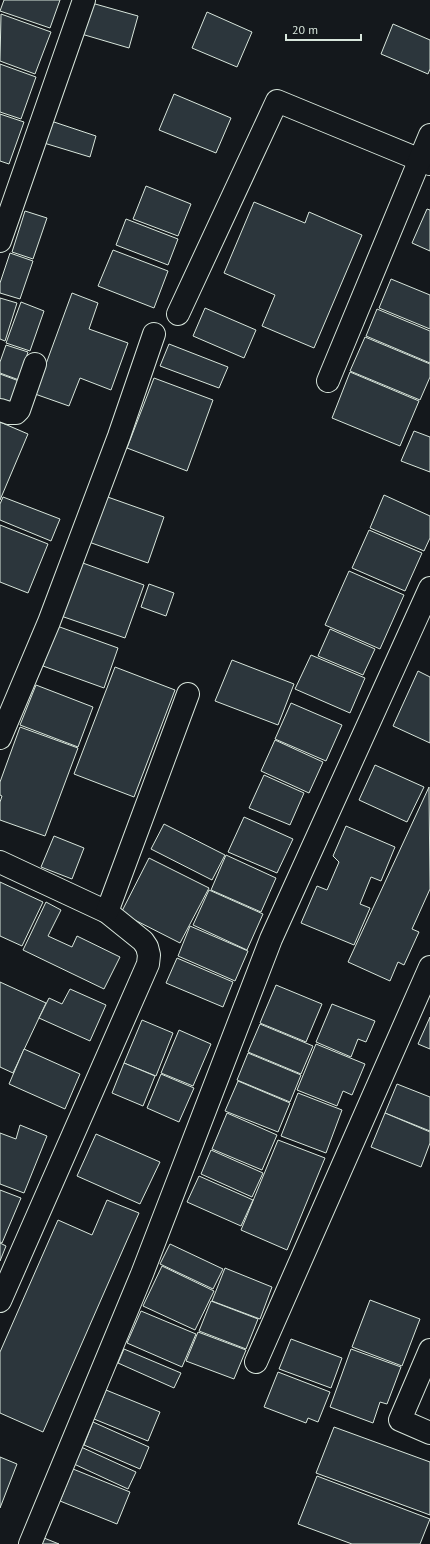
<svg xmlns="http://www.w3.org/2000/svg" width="430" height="1544" viewBox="0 0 430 1544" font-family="'PT Sans',sans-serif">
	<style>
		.building { fill: #2c363c; stroke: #d8e6dc }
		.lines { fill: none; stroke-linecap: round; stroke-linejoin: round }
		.street-casing { stroke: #d8e6dc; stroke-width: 24 }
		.street { stroke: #14181c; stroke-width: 22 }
	</style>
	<rect width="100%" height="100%" fill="#14181c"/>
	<g class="building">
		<polygon points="4,0 60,0 50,28 0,11"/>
		<polygon points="88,2 138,16 129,48 78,33"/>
		<polygon points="207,12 252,32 237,67 192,48"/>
		<polygon points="1,14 51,32 35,74 0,61"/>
		<polygon points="393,24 430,40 430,69 428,74 381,54"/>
		<polygon points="0,64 36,77 21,119 0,112"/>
		<polygon points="174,94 231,118 216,153 159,130"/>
		<polygon points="0,114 24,122 9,164 0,161"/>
		<polygon points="51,121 96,136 90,157 44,143"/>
		<polygon points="146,186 191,204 178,236 133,219"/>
		<polygon points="254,202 305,223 309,212 362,235 314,348 262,326 275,295 224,273"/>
		<polygon points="427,209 430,210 430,251 412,243"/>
		<polygon points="25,211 47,218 33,259 12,252"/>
		<polygon points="126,219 178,239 168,265 116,245"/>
		<polygon points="113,250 168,271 154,308 98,286"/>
		<polygon points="10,253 33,261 20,299 0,293 0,283"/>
		<polygon points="391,279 430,295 430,329 379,308"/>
		<polygon points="72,293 98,303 89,329 128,343 111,390 80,378 69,406 35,394"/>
		<polygon points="0,298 17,303 5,341 0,339"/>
		<polygon points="21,302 44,311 30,351 6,343"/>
		<polygon points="205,308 256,330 244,358 193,336"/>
		<polygon points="377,309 430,331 430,363 366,336"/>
		<polygon points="365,337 430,364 430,377 420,400 350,371"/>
		<polygon points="169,344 228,367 219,388 160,366"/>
		<polygon points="6,345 28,352 19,380 0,373 0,362"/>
		<polygon points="350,372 419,401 400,446 332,418"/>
		<polygon points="0,374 19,381 10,406 0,403"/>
		<polygon points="154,378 213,400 187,471 127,448"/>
		<polygon points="0,422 28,434 0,500"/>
		<polygon points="414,431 430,437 430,472 401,461"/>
		<polygon points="102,495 164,517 148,563 86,541"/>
		<polygon points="384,495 430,516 430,538 424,551 370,528"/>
		<polygon points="3,497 60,519 51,541 0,520 0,504"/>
		<polygon points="0,525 48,544 28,593 0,582"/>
		<polygon points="369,530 422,553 405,591 352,568"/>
		<polygon points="80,562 144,585 125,638 61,616"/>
		<polygon points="349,571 404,595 380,649 325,625"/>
		<polygon points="149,584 174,593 166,616 141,607"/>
		<polygon points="57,626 118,648 104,688 43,666"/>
		<polygon points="330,629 375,649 363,675 318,656"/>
		<polygon points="311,655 365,678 350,713 295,689"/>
		<polygon points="232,660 294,684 278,725 215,701"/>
		<polygon points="115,667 175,690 134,797 74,774"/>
		<polygon points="418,671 430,677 430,743 393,726"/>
		<polygon points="36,685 93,707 78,747 20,725"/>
		<polygon points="291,703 342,725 326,761 275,739"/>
		<polygon points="20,727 78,748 45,836 0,820 0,802 2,796 0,795 0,782"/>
		<polygon points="275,740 323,762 309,793 261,771"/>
		<polygon points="375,765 424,787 407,822 359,800"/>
		<polygon points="264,775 304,793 290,825 249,808"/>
		<polygon points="429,787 430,889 412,929 419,932 404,965 398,962 390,981 348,962"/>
		<polygon points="244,817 293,839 277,873 228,852"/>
		<polygon points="164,824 225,855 212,880 151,849"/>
		<polygon points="346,826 395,847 381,881 371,877 360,904 370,908 354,945 301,923 317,886 327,890 339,862 333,856"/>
		<polygon points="54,836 84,848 72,879 41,867"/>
		<polygon points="226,855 276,878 261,912 211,890"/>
		<polygon points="149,858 209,888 180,943 121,913"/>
		<polygon points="0,882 43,902 22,946 0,936"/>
		<polygon points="209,890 263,914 247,950 193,925"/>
		<polygon points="46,902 61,910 48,936 72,947 77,936 120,957 104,989 23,950"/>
		<polygon points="190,926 248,951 235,981 178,956"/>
		<polygon points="177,958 233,982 223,1007 166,983"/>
		<polygon points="0,982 46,1003 13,1073 0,1067"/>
		<polygon points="276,985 322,1004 306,1042 260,1023"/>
		<polygon points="70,989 106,1005 90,1041 39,1018 49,998 62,1004"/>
		<polygon points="332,1004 375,1021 366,1042 358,1039 351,1057 316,1042"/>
		<polygon points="430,1017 430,1049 418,1044"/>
		<polygon points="142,1020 173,1033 156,1076 124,1063"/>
		<polygon points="260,1024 313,1046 301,1074 248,1052"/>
		<polygon points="179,1030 211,1044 193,1086 161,1073"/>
		<polygon points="316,1044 365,1064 352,1095 343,1091 337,1106 297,1090"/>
		<polygon points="24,1049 80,1074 65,1109 9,1084"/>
		<polygon points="248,1053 301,1075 290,1102 237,1080"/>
		<polygon points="124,1063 155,1076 143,1106 112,1093"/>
		<polygon points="161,1074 194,1088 179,1122 147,1108"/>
		<polygon points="238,1081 290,1103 278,1132 225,1111"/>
		<polygon points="397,1084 430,1097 430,1131 385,1113"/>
		<polygon points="298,1093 342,1110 326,1153 281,1136"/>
		<polygon points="227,1113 277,1135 262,1170 212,1149"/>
		<polygon points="385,1113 430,1132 430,1143 421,1167 371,1147"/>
		<polygon points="20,1125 47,1136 24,1193 0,1184 0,1133 16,1139"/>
		<polygon points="96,1134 160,1162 140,1204 77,1176"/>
		<polygon points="278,1140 325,1158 287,1250 241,1230"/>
		<polygon points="211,1150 263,1173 252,1197 201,1174"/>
		<polygon points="199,1176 253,1200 241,1226 187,1202"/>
		<polygon points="0,1190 21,1198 2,1243 0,1242"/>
		<polygon points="107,1200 139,1213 43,1432 0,1413 0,1352 58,1220 92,1235"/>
		<polygon points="0,1243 6,1246 0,1261"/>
		<polygon points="170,1244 223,1269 213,1289 160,1264"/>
		<polygon points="162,1266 214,1291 195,1330 143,1306"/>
		<polygon points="225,1268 272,1287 260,1319 212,1301"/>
		<polygon points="370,1300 420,1319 402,1366 352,1347"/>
		<polygon points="211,1301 258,1319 246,1349 199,1331"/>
		<polygon points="141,1311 196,1334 182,1367 127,1343"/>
		<polygon points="198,1332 246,1350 234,1379 186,1361"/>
		<polygon points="291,1339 342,1358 331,1388 279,1369"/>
		<polygon points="124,1349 181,1373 174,1388 118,1363"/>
		<polygon points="351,1349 401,1367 387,1404 380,1402 373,1423 330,1407"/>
		<polygon points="278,1372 330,1392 318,1422 308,1418 306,1423 264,1407"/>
		<polygon points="106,1390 160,1412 148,1441 94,1419"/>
		<polygon points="93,1422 149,1447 140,1469 84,1445"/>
		<polygon points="334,1427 430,1462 430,1515 316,1473"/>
		<polygon points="81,1447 136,1472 128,1489 74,1464"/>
		<polygon points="0,1457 17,1464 0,1508"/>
		<polygon points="73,1469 130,1492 117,1524 60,1501"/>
		<polygon points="317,1476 430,1519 420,1544 352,1544 298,1524"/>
		<polygon points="44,1538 59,1544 42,1544"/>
	</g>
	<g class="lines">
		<g class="street-casing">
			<g id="street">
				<polyline points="0,241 84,0"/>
				<polyline points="178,314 277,101 430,164"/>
				<polyline points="328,381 430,135"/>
				<polyline points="0,410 9,413 16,413 19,410 35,364"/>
				<polyline points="0,738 49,622 119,436 154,334"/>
				<polyline points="0,862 107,912 143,941 147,947 149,955 148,964 0,1301"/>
				<polyline points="107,912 188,694"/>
				<polyline points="430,1350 400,1420 430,1433"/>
				<polyline points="256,1362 430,967"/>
				<polyline points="30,1544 142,1274 271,939 430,588"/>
			</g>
		</g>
		<use href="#street" class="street"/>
	</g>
	<path d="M286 34v6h75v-6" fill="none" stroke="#d8e6dc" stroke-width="2"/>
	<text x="292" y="34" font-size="12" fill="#d8e6dc" stroke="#14181c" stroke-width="3" paint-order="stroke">20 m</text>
</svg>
